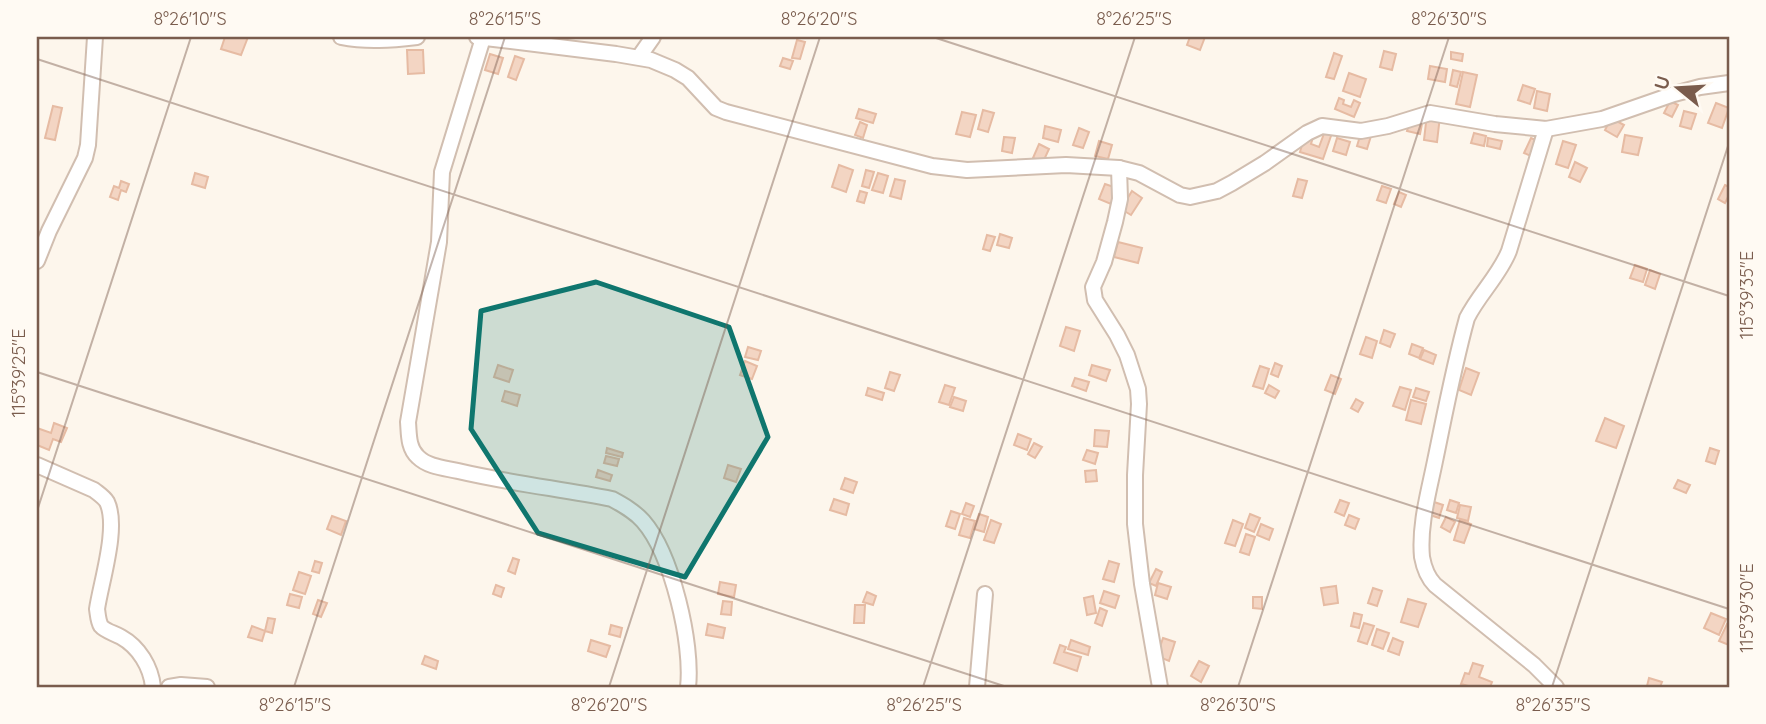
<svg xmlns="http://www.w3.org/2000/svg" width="1766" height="724" viewBox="0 0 1766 724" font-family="Quicksand,sans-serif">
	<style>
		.building { fill: #f3d5c3; stroke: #e6bba3; stroke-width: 2 }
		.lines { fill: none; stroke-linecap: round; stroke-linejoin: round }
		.minor-casing { stroke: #d1beb0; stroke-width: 18 }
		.minor { stroke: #fff; stroke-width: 14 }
		.marked { fill: #0f766e; fill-opacity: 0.2; stroke: #0f766e; stroke-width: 5; stroke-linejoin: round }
		.ticks { fill: none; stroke: #7a5c4d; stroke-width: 2; stroke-opacity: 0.45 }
		.neatline { fill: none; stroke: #7a5c4d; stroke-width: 2.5 }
		.ticks-label { font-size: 18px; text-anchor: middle; fill: #7a5c4d }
	</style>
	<rect width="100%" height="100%" fill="#fdf6ec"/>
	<g class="building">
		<polygon points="225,37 248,37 241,55 221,49"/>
		<polygon points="1190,37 1205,37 1200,50 1187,45"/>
		<polygon points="797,40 805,42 800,59 792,58"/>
		<polygon points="407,50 423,50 424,73 408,74"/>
		<polygon points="1384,51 1396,54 1392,70 1380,67"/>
		<polygon points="1451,52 1463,54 1462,61 1451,59"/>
		<polygon points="1334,53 1342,56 1334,79 1326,77"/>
		<polygon points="490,54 503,58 498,74 485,70"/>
		<polygon points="515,56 524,59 516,80 508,77"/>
		<polygon points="783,58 793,61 790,69 780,66"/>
		<polygon points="1430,66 1447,69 1445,82 1428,79"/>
		<polygon points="1453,70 1461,72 1457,87 1450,85"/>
		<polygon points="1463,72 1477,75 1470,107 1456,104"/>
		<polygon points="1349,73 1366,79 1360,97 1343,91"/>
		<polygon points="1523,85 1535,89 1530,104 1518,100"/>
		<polygon points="1537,91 1550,94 1547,111 1534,108"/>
		<polygon points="1339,98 1344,100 1343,104 1351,107 1354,100 1360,103 1354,117 1335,109"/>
		<polygon points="1670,101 1678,105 1672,117 1664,113"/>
		<polygon points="1716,103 1729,108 1722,128 1708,123"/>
		<polygon points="53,106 62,108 55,140 45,138"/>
		<polygon points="859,109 876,114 873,123 856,118"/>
		<polygon points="983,110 994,113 988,132 978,129"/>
		<polygon points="1684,111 1696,114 1691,129 1680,126"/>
		<polygon points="962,112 976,115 970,137 956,134"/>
		<polygon points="1427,114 1440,116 1437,142 1424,140"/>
		<polygon points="1611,118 1624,125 1617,137 1605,130"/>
		<polygon points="1410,120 1422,124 1420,134 1407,131"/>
		<polygon points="860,122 867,125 863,138 855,135"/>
		<polygon points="1045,126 1061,130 1058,142 1043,138"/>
		<polygon points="1079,128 1089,132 1083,148 1073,145"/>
		<polygon points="1325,131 1332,133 1323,159 1300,152 1305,134 1313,137 1311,144 1319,147"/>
		<polygon points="1361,133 1371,136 1367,149 1357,146"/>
		<polygon points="1474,133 1486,136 1484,146 1471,143"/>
		<polygon points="1625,135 1642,138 1638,155 1622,152"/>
		<polygon points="1004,137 1015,138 1012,153 1002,151"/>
		<polygon points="1337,138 1350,142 1346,155 1333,151"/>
		<polygon points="1488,138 1502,141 1500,149 1487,146"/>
		<polygon points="1531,138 1540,142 1533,157 1524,153"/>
		<polygon points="1099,141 1112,145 1108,159 1095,156"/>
		<polygon points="1563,141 1576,145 1568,168 1556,164"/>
		<polygon points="1039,144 1049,149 1043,162 1033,158"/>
		<polygon points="1575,162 1587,168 1580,182 1569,177"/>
		<polygon points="839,165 853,170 846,192 832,187"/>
		<polygon points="866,170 874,172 869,188 862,186"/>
		<polygon points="195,173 208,177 205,188 192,184"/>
		<polygon points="878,173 888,176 883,193 872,190"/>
		<polygon points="895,179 905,181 901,199 890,196"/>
		<polygon points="1298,179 1307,181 1302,198 1293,196"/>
		<polygon points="121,181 129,184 126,192 121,190 118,200 110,197 114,186 119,188"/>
		<polygon points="1105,184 1117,188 1111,204 1099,199"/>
		<polygon points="1725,185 1729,187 1729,195 1725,203 1718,199"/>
		<polygon points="1382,186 1391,189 1386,203 1377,200"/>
		<polygon points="860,191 867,193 864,203 857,201"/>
		<polygon points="1132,191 1142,198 1131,215 1121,209"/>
		<polygon points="1399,192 1406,195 1401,207 1394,204"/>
		<polygon points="1000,234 1012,238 1009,248 997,245"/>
		<polygon points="987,235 995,237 990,251 983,249"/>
		<polygon points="1118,242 1142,248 1138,263 1114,257"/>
		<polygon points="1635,265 1647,269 1643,282 1630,278"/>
		<polygon points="1650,270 1660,274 1655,289 1645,285"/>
		<polygon points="1066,327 1080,331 1074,351 1060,346"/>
		<polygon points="1384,330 1395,334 1390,347 1380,343"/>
		<polygon points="1366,337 1377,341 1372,358 1360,354"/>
		<polygon points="1412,344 1423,348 1419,358 1409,354"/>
		<polygon points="748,347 761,351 758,360 745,357"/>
		<polygon points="1424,350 1436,355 1433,364 1420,359"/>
		<polygon points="745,361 757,366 752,379 740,375"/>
		<polygon points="1275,363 1282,366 1278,377 1271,374"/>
		<polygon points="498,365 513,370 509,382 494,377"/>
		<polygon points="1092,365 1110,370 1106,381 1089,375"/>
		<polygon points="1260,366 1269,369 1263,389 1253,386"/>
		<polygon points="1466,368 1479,373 1471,395 1459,390"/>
		<polygon points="890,372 900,375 894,391 885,388"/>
		<polygon points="1331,375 1341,379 1335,394 1325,390"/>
		<polygon points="1075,378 1089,382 1086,391 1072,386"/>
		<polygon points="945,385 955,388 949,405 939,402"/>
		<polygon points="1269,385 1279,391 1275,398 1265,393"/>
		<polygon points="1400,387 1411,390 1405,410 1393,406"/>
		<polygon points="868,388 884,393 882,400 866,395"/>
		<polygon points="1416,388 1429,392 1426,401 1413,397"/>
		<polygon points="505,391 520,395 517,406 502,401"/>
		<polygon points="954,397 966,401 963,411 950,407"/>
		<polygon points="1356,399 1363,403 1358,412 1351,408"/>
		<polygon points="1411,400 1426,404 1421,424 1406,420"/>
		<polygon points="1605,418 1624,426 1616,448 1596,441"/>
		<polygon points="54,423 67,428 61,442 53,439 49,450 37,445 37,428 51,433"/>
		<polygon points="1095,430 1109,431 1107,447 1094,446"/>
		<polygon points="1018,434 1031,439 1027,450 1014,445"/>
		<polygon points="1034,443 1042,447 1035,458 1028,454"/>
		<polygon points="607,448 623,453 622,457 606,453"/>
		<polygon points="1710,448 1719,451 1715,464 1706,461"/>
		<polygon points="1087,450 1098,453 1095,464 1083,460"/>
		<polygon points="606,456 619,459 617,466 604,463"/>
		<polygon points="728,465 741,469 736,482 724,478"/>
		<polygon points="598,470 612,475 610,481 596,477"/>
		<polygon points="1096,470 1097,481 1086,482 1085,471"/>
		<polygon points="845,478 857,482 853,493 841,489"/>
		<polygon points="1678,480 1690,485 1686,493 1674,488"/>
		<polygon points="834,499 849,504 846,515 830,510"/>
		<polygon points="1340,500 1349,503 1344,516 1335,512"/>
		<polygon points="1450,500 1459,503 1456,513 1447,510"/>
		<polygon points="1434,502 1443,505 1439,518 1430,515"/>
		<polygon points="966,503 974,506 970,517 962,514"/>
		<polygon points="1460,505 1471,507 1468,521 1457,518"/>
		<polygon points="951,511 960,514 955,529 946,526"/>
		<polygon points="979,514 988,517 984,532 974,529"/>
		<polygon points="1250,514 1260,518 1254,532 1245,528"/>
		<polygon points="1349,515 1359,519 1355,529 1345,525"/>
		<polygon points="332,516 346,521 341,535 327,529"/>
		<polygon points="1446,517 1455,522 1450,532 1441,527"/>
		<polygon points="964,518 975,521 970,538 959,535"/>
		<polygon points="991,520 1001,524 994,543 984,540"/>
		<polygon points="1233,520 1243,524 1235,546 1225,543"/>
		<polygon points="1460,520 1471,524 1464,543 1454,540"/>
		<polygon points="1261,524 1273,529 1269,540 1257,535"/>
		<polygon points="1246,534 1255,537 1249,555 1240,552"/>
		<polygon points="513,558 519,560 515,574 508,571"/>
		<polygon points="315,561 322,563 319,573 312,571"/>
		<polygon points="1109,561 1119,564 1114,582 1103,579"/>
		<polygon points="1156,569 1162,572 1156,586 1149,583"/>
		<polygon points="299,572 311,576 305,594 293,590"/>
		<polygon points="720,582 736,585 734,597 718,594"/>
		<polygon points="1158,583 1171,587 1167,599 1155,595"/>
		<polygon points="496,585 504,588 501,597 493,594"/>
		<polygon points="1336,586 1338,603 1324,605 1321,588"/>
		<polygon points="1373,588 1382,591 1377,606 1368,603"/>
		<polygon points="1104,591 1119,596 1115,608 1100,603"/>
		<polygon points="867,592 876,596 873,605 863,602"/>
		<polygon points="290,594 302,597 299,608 287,605"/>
		<polygon points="1093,596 1096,613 1087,615 1084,598"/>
		<polygon points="1253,597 1262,597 1262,609 1253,608"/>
		<polygon points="1408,599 1426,604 1418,627 1401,622"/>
		<polygon points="318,600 327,603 321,617 313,614"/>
		<polygon points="723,601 732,602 731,615 721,614"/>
		<polygon points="855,605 865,605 864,623 854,623"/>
		<polygon points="1100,608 1107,611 1102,626 1095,623"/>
		<polygon points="1354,613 1362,615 1359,628 1351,626"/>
		<polygon points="1711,613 1726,619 1719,635 1704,628"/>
		<polygon points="268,618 275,619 272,633 265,631 262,641 248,637 252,626 265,631"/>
		<polygon points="1364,623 1374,626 1367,644 1358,641"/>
		<polygon points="708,624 725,628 723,638 706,635"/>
		<polygon points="1727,624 1729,625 1729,645 1719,641"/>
		<polygon points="611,625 622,628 620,637 609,634"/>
		<polygon points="1377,629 1389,633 1383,649 1372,645"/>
		<polygon points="1163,638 1175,642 1169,661 1157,656"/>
		<polygon points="1393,638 1403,642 1399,655 1388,651"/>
		<polygon points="591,640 610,646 606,657 588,651"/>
		<polygon points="1071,640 1090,647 1088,655 1068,649"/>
		<polygon points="1060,645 1066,647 1064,652 1081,657 1077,671 1054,663"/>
		<polygon points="425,656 438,661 436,669 422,664"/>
		<polygon points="1199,661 1209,666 1201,682 1191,676"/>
		<polygon points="1473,663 1483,666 1479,677 1492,682 1490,687 1472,687 1461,684 1465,673 1469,674"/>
		<polygon points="1649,678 1662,682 1660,687 1647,686"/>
	</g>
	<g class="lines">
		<g class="minor-casing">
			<g id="minor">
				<path d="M341,37c26,5 50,3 76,0"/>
				<polyline points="477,37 616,54 651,60 675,70 688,78 716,108 726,112 932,166 967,170 1066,165 1119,168 1139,173 1180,195 1190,197 1217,191 1232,183 1265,163 1307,133 1322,126 1361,131 1388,126 1430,113 1495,124 1546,129 1602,119 1674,94 1700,87 1729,83"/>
				<path d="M483,38l-41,134 -3,70 -31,180c1,12 0,26 10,35 10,10 27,11 40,14 51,12 103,18 154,28 11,6 22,12 31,22 29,33 50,123 45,166"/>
				<polyline points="639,57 653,37"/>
				<path d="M1546,129l-37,122c-10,25 -30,43 -42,67 -13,47 -22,95 -32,143 -6,30 -16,64 -13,96 2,11 5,20 13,28l99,80 22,22"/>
				<polyline points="1119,168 1120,199 1115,222 1104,262 1093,287 1095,300 1117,335 1127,355 1138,389 1139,404 1135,475 1135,524 1142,584 1160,687"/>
				<polyline points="37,261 49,231 85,158 88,145 95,37"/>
				<path d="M37,465l57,25c5,4 10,7 13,12 12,25 -6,80 -10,107 1,6 1,12 4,17 4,5 13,7 20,11 18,10 30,30 32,50"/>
				<polyline points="169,687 181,685 207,687"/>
				<polyline points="977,687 985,594"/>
			</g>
		</g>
		<use href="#minor" class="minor"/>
	</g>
	<path class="marked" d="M596,282l133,45 39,110 -83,140 -147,-44 -67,-104 10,-118z"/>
	<path class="ticks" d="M933,37l796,259M37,59l1692,550M37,372l970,315M37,511l154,-474M37,685l6,2M294,687l211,-650M609,687l211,-650M923,687l212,-650M1238,687l211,-650M1552,687l177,-544"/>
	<rect width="1766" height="724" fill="none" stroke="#fffaf3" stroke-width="77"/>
	<g transform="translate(1678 88) rotate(288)" stroke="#fffaf3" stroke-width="5" paint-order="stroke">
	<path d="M0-5L12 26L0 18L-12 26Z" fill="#7a5c4d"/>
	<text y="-10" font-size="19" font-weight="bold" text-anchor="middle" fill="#7a5c4d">U</text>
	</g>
	<rect x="38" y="38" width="1690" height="648" class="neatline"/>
	<g class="ticks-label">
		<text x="190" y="25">8°26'10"S</text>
		<text x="505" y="25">8°26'15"S</text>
		<text x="819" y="25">8°26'20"S</text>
		<text x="1134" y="25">8°26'25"S</text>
		<text x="1449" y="25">8°26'30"S</text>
		<text transform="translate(1747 295) rotate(-90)" y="6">115°39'35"E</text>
		<text transform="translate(19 373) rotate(-90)" y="6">115°39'25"E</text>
		<text transform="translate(1747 608) rotate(-90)" y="6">115°39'30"E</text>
		<text x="295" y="711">8°26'15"S</text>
		<text x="609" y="711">8°26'20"S</text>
		<text x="924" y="711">8°26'25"S</text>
		<text x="1238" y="711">8°26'30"S</text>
		<text x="1553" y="711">8°26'35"S</text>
	</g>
</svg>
